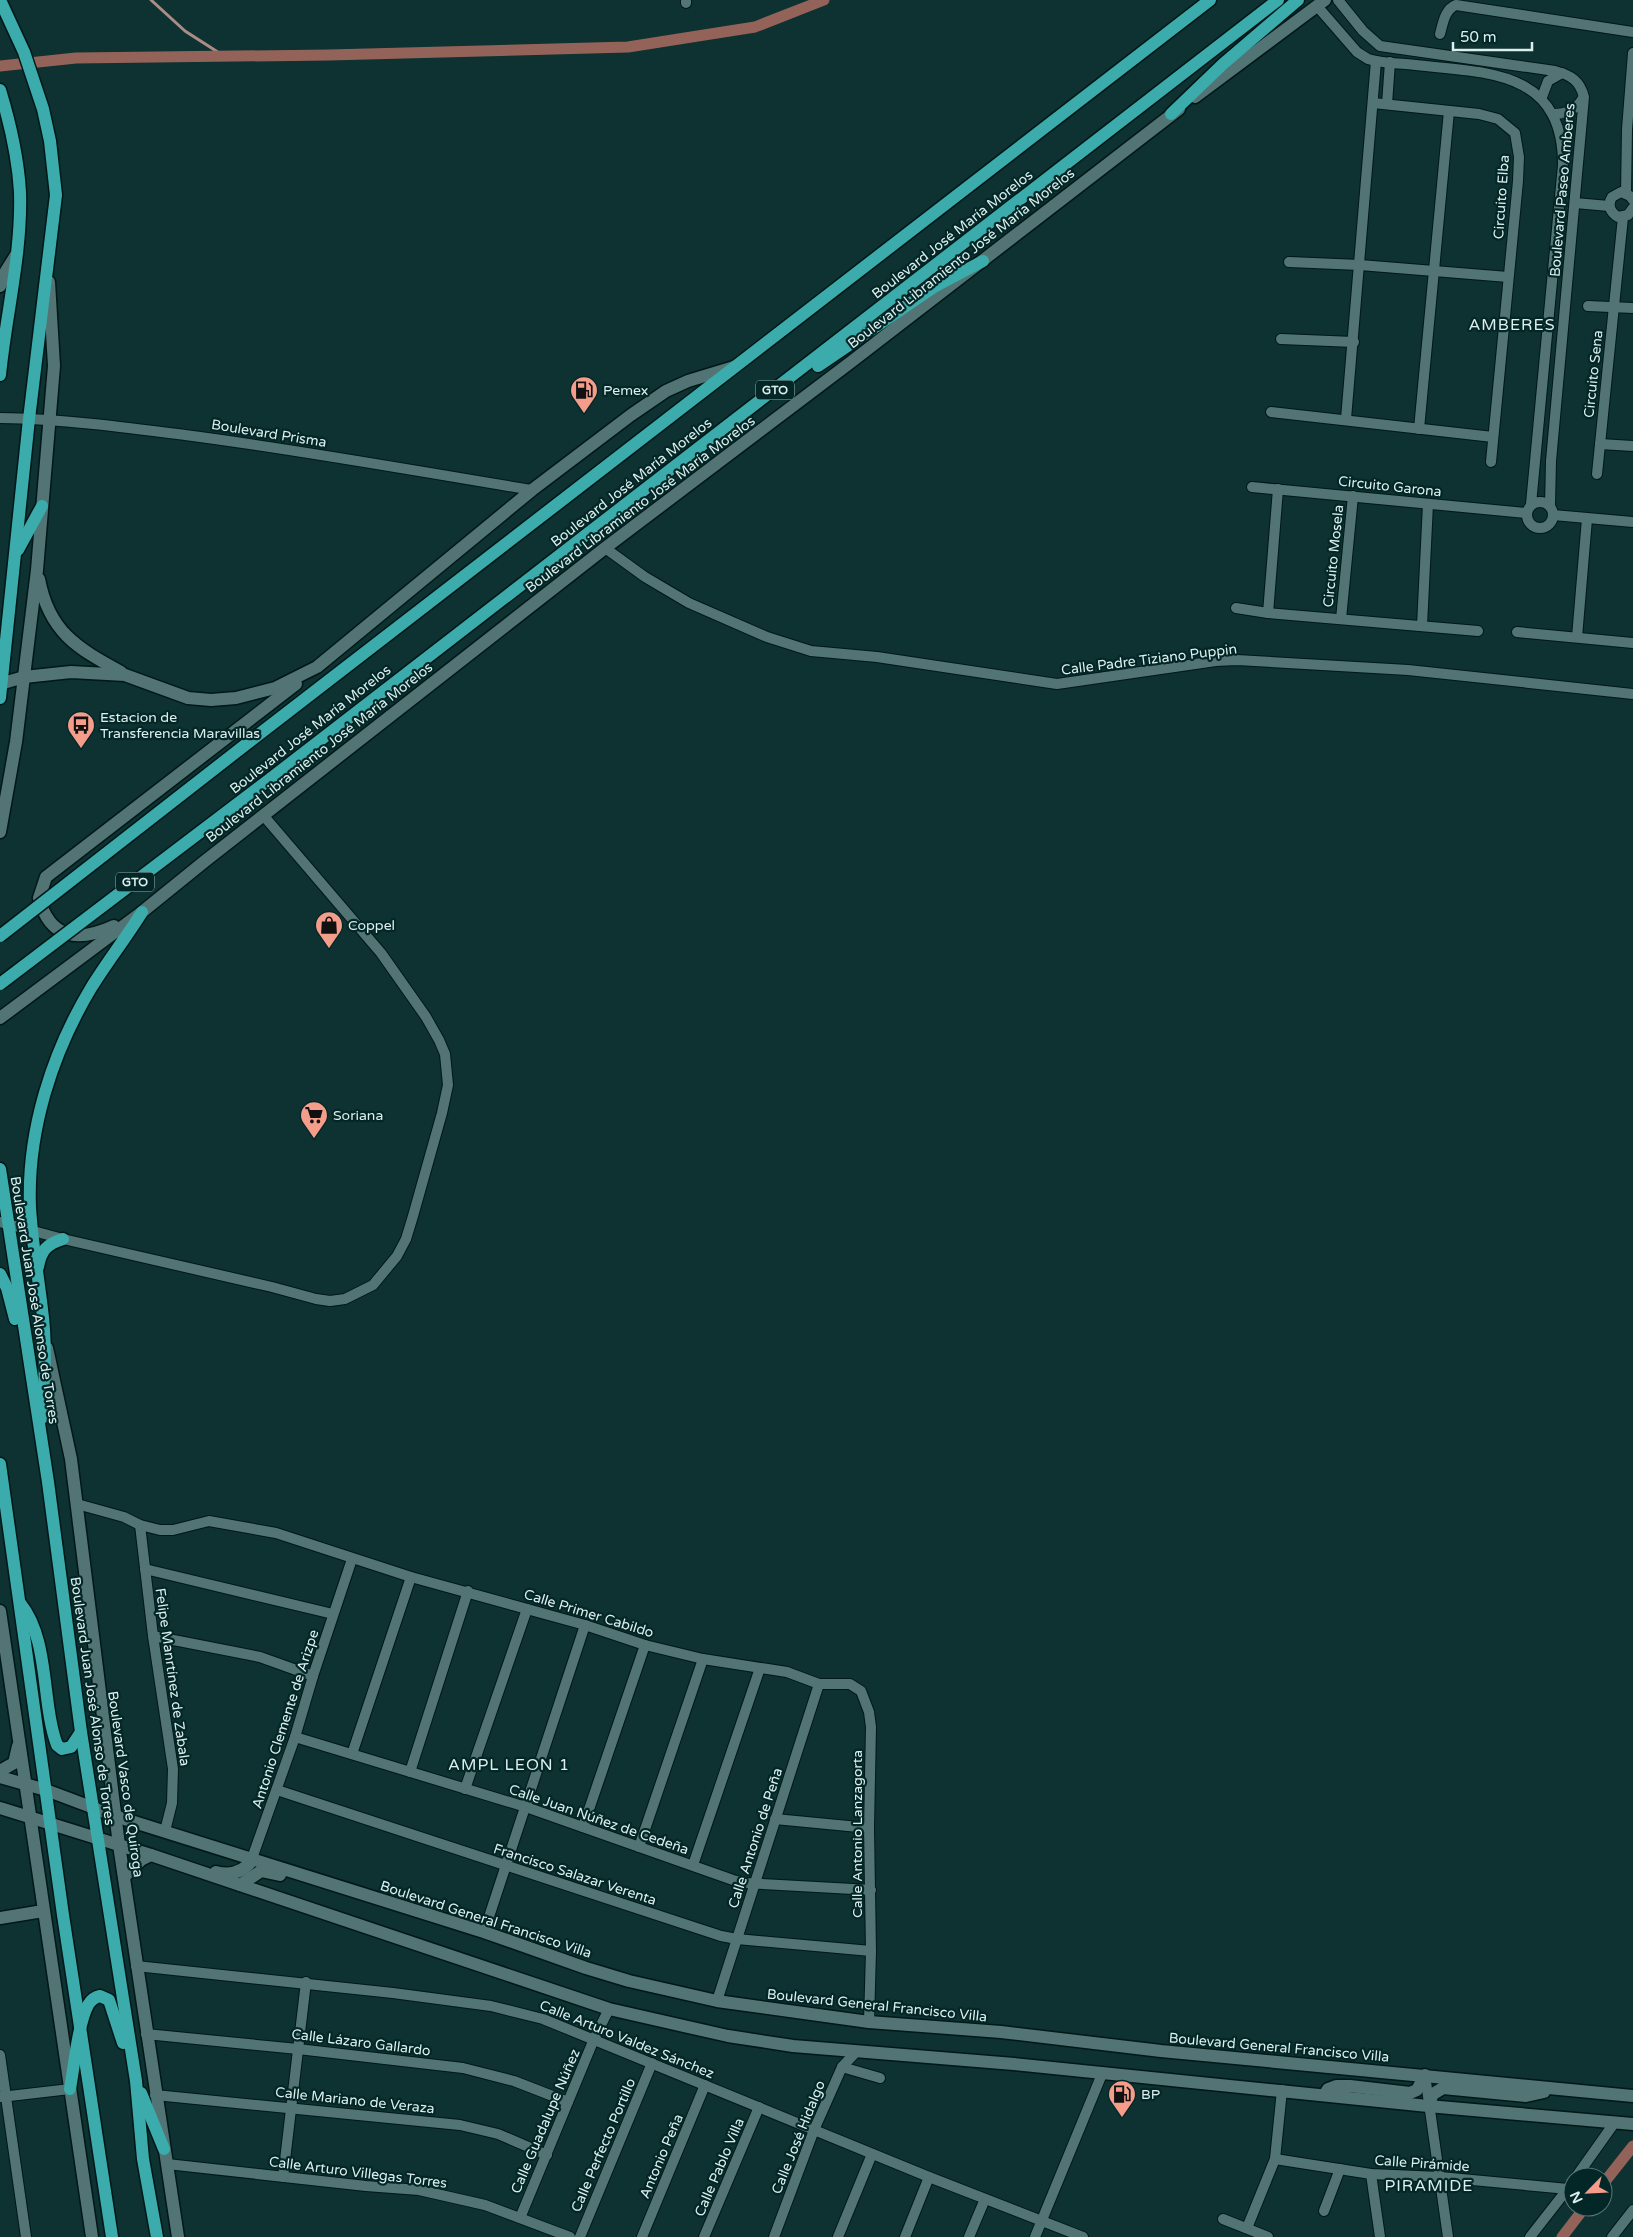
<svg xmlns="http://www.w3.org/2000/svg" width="1633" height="2237" viewBox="0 0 1633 2237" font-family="'Varela Round',sans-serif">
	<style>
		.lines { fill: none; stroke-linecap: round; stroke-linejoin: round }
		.stream { stroke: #a98d86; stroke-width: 3 }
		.canal { stroke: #936359; stroke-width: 11 }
		.street-casing { stroke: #001818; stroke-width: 12 }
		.secondary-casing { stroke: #001818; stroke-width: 15 }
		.primary-casing { stroke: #001818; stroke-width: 15 }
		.street { stroke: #527474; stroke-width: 10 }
		.secondary { stroke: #527474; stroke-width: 12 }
		.primary { stroke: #3babab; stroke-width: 12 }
		.primary-bridge-casing { stroke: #001818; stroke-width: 15; stroke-linecap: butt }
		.primary-bridge { stroke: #3babab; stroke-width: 12 }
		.labels { text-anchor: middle; stroke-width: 4.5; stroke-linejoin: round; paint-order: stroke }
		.shield { fill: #032727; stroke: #9bb2b2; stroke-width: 1 }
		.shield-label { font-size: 12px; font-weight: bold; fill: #dceeee }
		.street-label { font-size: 14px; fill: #dceeee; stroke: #032727 }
		.poi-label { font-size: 14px; fill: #dceeee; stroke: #032727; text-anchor: start }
		.quarter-label { font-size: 16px; letter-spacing: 1px; fill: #dceeee; stroke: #032727 }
	</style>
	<rect width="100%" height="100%" fill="#0e3131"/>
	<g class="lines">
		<polyline class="stream" points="151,0 185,31 224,56"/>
		<g class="canal">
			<polyline points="0,66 76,58 329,55 628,47 755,27 824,0"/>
			<polyline points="1603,2184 1633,2146"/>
			<polyline points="1562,2237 1585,2207"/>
		</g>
		<g class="street-casing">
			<g id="street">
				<path d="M1338,0l25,31 17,15 175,25c16,4 25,10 29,26l-33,364 -1,45"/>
				<polyline points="686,3 686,0"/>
				<path d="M1317,6l40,46 11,7c12,4 26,4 38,5 75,9 157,2 157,101l-32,339"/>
				<path d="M1440,34c3,-11 5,-25 16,-29l177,27"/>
				<polyline points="1542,97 1548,81 1562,73"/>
				<polyline points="1373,103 1479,114 1498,119 1515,133 1519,157 1518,181 1491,462"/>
				<polyline points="1387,104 1390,62"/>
				<path d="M1553,114c14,0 23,-4 30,-16"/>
				<polyline points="1626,193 1627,129 1633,53"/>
				<path d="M1633,200l-3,-4 -9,-4 -9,5c-5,8 -2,15 6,20l10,-2 5,-7"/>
				<polyline points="1575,203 1609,206"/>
				<polyline points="1289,262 1360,265 1508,277"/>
				<polyline points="1588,306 1633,308"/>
				<polyline points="1281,339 1354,342"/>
				<polyline points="1271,412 1493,437"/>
				<path d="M0,418c62,1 123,9 185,17 116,15 231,36 347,55"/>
				<polyline points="1346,419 1376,61"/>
				<polyline points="1419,429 1449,111"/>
				<polyline points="1600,444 1633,446"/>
				<polyline points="1597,474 1623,217"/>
				<polyline points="1252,487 1526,513"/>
				<circle cx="1540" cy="515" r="13"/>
				<polyline points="1553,515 1633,522"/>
				<polyline points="605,548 645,577 689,603 767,637 811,651 877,657 1057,684 1216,661 1237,660 1408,670 1633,694"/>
				<polyline points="1236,608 1268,613 1478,631"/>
				<polyline points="1268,613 1278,489"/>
				<polyline points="1341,619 1353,496"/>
				<polyline points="1422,626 1428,504"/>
				<polyline points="1517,632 1633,643"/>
				<polyline points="1577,637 1587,519"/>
				<polyline points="0,1222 63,1239 272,1287 316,1299 330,1301 345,1299 373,1285 397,1256 406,1239 413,1216 442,1113 448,1085 445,1054 439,1040 426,1017 381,953 263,815"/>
				<polyline points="77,1504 124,1517 140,1525 160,1530 173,1530 209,1521 276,1533 411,1577 585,1625 645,1645 703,1659 787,1672 819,1684 850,1684 861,1691 869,1712 871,1727 869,1828 871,1951 869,2022"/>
				<polyline points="140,1525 153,1636 173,1769 172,1803 165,1831"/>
				<polyline points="145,1569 333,1614"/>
				<polyline points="153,1636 260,1657 313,1676"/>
				<polyline points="295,1737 526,1807 733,1880 745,1883 871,1890"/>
				<polyline points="352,1754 411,1577"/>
				<polyline points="410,1772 468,1591"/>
				<polyline points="465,1789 527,1609"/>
				<polyline points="277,1790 721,1936 737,1939 871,1951"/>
				<polyline points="775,1819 869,1828"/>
				<polyline points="583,1827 645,1645"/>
				<polyline points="639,1847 703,1659"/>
				<polyline points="250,1864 295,1737 313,1676 352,1559"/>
				<polyline points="693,1865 760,1668"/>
				<polyline points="484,1932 585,1625"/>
				<polyline points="136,1966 393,1993 491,2006 543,2019 929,2177 1083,2237"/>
				<polyline points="717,2001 819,1684"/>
				<polyline points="146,2034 298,2049 463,2068 514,2081 568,2102"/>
				<polyline points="0,2055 26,2237"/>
				<polyline points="842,2067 880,2078"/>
				<polyline points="1425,2075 1448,2237"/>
				<polyline points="155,2095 460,2125 498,2134 547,2155"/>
				<polyline points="1,2097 70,2089"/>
				<polyline points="1275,2159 1371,2174 1440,2177 1568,2189"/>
				<polyline points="167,2164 366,2186 419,2190 485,2205 570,2237"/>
				<polyline points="1371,2174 1380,2237"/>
				<polyline points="283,2177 306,1982"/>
				<polyline points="1576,2177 1615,2122"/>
				<polyline points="1324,2211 1340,2169"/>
				<polyline points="520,2218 594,2039 609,2009"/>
				<polyline points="1223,2219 1268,2237"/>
				<polyline points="1247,2228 1275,2159 1282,2090"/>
				<polyline points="580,2237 652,2063"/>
				<polyline points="642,2237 705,2085"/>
				<polyline points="704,2237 759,2107"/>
				<polyline points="774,2237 814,2130 842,2067 856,2052"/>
				<polyline points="838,2237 872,2154"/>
				<polyline points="905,2237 929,2177"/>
				<polyline points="969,2237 985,2199"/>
				<polyline points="1035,2237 1102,2074"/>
				<polyline points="1530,2237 1573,2182"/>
				<polyline points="1612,2237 1633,2210"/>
			</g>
		</g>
		<g class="secondary-casing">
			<g id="secondary">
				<polyline points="1195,97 1325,0"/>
				<polyline points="0,286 6,271 16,255"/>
				<path d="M39,579c10,53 38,69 82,93"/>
				<polyline points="0,684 24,677 71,672 125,675 188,698 211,700 236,698 275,688 317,667 532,490 631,415 666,391 688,381 734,367"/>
				<polyline points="0,832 16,742 37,570 54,366 49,282"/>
				<path d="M114,926c-35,16 -64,14 -75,-28l7,-21 250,-193"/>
				<polyline points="0,1018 142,912 205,861 605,548 851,362 1179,109"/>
				<polyline points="47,1348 71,1459 119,1845 178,2237"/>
				<polyline points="0,1611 92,2237"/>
				<polyline points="0,1771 14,1763 18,1746"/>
				<polyline points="0,1777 46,1790 115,1816 484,1932 586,1968 629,1981 717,2001 869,2022 1001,2032 1161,2051 1633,2096"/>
				<polyline points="0,1808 151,1855 609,2009 728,2036 793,2046 1014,2064 1428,2106 1633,2124"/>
				<path d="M216,1872c16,4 28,0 37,-13"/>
				<polyline points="124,1877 141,1860 151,1855"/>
				<polyline points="240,1885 261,1871 280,1875"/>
				<polyline points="0,1918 43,1911"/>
				<polyline points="1325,2094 1328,2089 1336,2086 1350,2086 1410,2093 1417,2090 1425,2075"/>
				<polyline points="1428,2106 1433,2094 1443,2088 1526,2096 1544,2092"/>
			</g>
		</g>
		<g class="primary-casing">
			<g id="primary">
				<path d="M0,90c10,33 18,67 20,102 2,61 -14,122 -20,183"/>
				<polyline points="1171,114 1223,64 1298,0"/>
				<polyline points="818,366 934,287 983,261"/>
				<polyline points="18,550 42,506"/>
				<polyline points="0,698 29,419 56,195 50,141 43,109 24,52 0,0"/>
				<polyline points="249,742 1210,0"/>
				<polyline points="270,779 1278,0"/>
				<polyline points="0,1169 48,1482 81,1732 136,2081 143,2159 157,2237"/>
				<path d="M38,1267c3,-17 9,-23 25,-28"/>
				<polyline points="0,1274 7,1288 15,1319"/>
				<path d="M42,1418c3,-36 5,-73 0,-109 -4,-34 -10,-68 -12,-102 -3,-76 22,-154 61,-219 16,-26 35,-50 51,-76"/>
				<polyline points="0,1464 63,1915 112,2237"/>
				<path d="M20,1603c30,37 21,99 37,142l5,4 9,-2 10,-15"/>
				<path d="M70,2089c4,-22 8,-65 18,-84 3,-5 7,-8 12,-9l9,4 14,43"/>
				<polyline points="141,2093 164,2149"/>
			</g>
		</g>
		<use href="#street" class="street"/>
		<use href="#secondary" class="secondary"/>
		<use href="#primary" class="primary"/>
		<g class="primary-bridge-casing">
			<g id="primary-bridge">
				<polyline points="0,936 249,742"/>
				<polyline points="0,984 270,779"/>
			</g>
		</g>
		<use href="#primary-bridge" class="primary-bridge"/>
	</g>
	<defs>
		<g id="fuel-pin" transform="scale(1.4375)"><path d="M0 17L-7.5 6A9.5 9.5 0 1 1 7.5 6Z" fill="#f49d8b" stroke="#032727"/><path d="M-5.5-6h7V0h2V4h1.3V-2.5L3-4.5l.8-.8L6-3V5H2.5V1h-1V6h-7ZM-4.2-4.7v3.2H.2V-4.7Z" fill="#111"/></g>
		<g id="bus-pin" transform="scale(1.4375)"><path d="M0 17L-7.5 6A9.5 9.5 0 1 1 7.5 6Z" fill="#f49d8b" stroke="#032727"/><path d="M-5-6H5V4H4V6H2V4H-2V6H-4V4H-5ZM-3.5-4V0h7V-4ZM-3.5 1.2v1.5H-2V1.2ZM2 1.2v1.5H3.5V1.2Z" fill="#111"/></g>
		<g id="shop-pin" transform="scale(1.4375)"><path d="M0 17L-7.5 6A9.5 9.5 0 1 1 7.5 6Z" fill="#f49d8b" stroke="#032727"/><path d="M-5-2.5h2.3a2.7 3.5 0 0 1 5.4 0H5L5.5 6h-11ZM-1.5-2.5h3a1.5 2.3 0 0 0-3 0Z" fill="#111"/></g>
		<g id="supermarket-pin" transform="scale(1.4375)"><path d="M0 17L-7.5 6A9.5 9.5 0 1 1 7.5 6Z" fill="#f49d8b" stroke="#032727"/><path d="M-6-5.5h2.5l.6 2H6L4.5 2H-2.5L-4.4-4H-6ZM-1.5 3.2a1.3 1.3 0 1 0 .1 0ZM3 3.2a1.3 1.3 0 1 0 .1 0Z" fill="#111"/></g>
	</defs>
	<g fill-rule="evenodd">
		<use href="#fuel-pin" x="584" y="390"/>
		<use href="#bus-pin" x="81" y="725"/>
		<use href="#shop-pin" x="329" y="925"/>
		<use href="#supermarket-pin" x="314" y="1115"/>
		<use href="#fuel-pin" x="1122" y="2094"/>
	</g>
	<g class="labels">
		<g class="shield">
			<rect x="756" y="380.5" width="38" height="19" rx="4"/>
			<rect x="116" y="872.5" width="38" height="19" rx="4"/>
		</g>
		<g class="shield-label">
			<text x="775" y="394">GTO</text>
			<text x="135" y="886">GTO</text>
		</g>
		<g class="street-label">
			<text transform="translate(1562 190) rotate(-85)" y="5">Boulevard Paseo Amberes</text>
			<text transform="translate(1501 197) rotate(-86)" y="5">Circuito Elba</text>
			<text transform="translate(952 234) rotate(-38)" y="5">Boulevard José María Morelos</text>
			<text transform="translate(961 258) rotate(-38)" y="5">Boulevard Libramiento José María Morelos</text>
			<text transform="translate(1593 374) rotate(-84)" y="5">Circuito Sena</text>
			<text transform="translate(269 433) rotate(9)" y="5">Boulevard Prisma</text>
			<text transform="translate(631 482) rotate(-38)" y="5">Boulevard José María Morelos</text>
			<text transform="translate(1390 486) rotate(6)" y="5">Circuito Garona</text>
			<text transform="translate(640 504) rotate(-37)" y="5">Boulevard Libramiento José María Morelos</text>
			<text transform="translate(1333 556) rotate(-84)" y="5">Circuito Mosela</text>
			<text transform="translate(1149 659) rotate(-7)" y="5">Calle Padre Tiziano Puppin</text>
			<text transform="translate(310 729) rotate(-38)" y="5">Boulevard José María Morelos</text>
			<text transform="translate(319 752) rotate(-38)" y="5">Boulevard Libramiento José María Morelos</text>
			<text transform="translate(35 1300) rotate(81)" y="5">Boulevard Juan José Alonso de Torres</text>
			<text transform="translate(589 1613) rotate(17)" y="5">Calle Primer Cabildo</text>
			<text transform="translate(173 1677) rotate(82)" y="5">Felipe Manrtínez de Zabala</text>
			<text transform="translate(93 1701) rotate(82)" y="5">Boulevard Juan José Alonso de Torres</text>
			<text transform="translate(285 1719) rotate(-72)" y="5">Antonio Clemente de Arizpe</text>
			<text transform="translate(126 1784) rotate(82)" y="5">Boulevard Vasco de Quiroga</text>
			<text transform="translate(599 1819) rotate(19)" y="5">Calle Juan Núñez de Cedeña</text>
			<text transform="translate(857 1834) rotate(-90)" y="5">Calle Antonio Lanzagorta</text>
			<text transform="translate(755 1838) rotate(-72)" y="5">Calle Antonio de Peña</text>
			<text transform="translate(575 1874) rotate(18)" y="5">Francisco Salazar Verenta</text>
			<text transform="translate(486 1919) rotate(18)" y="5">Boulevard General Francisco Villa</text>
			<text transform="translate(877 2005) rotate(6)" y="5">Boulevard General Francisco Villa</text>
			<text transform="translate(627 2039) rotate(22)" y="5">Calle Arturo Valdez Sánchez</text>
			<text transform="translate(361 2042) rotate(7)" y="5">Calle Lázaro Gallardo</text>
			<text transform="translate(1279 2047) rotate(5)" y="5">Boulevard General Francisco Villa</text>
			<text transform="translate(355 2100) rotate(6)" y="5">Calle Mariano de Veraza</text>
			<text transform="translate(545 2121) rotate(-67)" y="5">Calle Guadalupe Núñez</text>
			<text transform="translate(798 2137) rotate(-68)" y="5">Calle José Hidalgo</text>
			<text transform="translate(603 2145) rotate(-67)" y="5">Calle Perfecto Portillo</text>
			<text transform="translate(661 2156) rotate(-67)" y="5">Antonio Peña</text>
			<text transform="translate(1422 2163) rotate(4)" y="5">Calle Pirámide</text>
			<text transform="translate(719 2167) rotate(-67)" y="5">Calle Pablo Villa</text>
			<text transform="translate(358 2172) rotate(7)" y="5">Calle Arturo Villegas Torres</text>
		</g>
		<g class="poi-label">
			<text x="603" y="395">Pemex</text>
			<text x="100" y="722">Estacion de<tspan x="100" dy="16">Transferencia Maravillas</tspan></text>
			<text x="348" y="930">Coppel</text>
			<text x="333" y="1120">Soriana</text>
			<text x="1141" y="2099">BP</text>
		</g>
		<g class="quarter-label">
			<text x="1512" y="330">AMBERES</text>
			<text x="509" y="1770">AMPL LEON 1</text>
			<text x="1429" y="2191">PIRAMIDE</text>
		</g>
	</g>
	<g transform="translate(1588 2192) rotate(246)"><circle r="24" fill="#032727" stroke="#5a7777"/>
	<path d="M0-4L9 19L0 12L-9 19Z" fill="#f49d8b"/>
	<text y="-8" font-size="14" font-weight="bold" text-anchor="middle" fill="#dceeee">N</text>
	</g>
	<path d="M1453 42v8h79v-8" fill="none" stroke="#dceeee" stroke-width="2.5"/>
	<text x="1460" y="42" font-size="15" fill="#dceeee" stroke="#032727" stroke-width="4" paint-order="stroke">50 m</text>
</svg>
